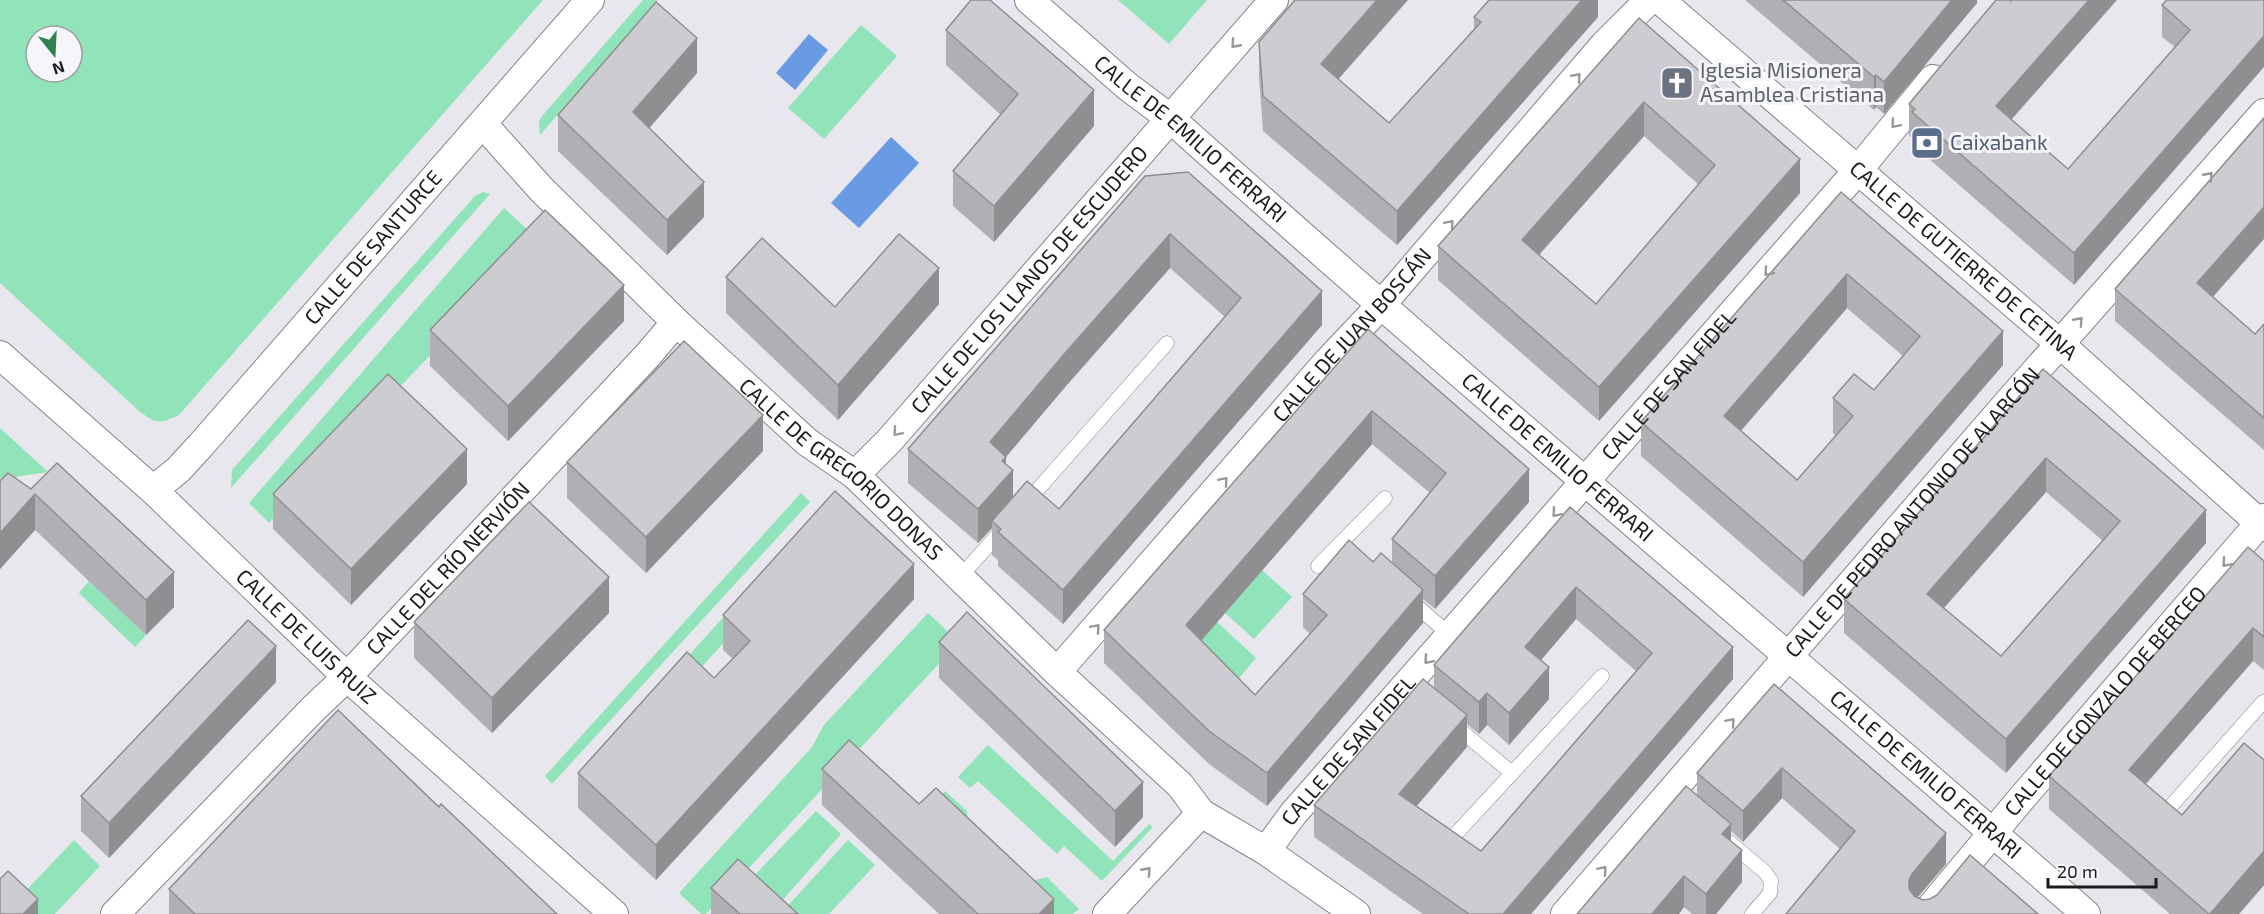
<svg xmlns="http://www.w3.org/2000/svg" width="2264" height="914" viewBox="0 0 2264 914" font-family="'Exo 2',sans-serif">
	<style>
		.green { fill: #91e3ba; fill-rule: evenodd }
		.water { fill: #699be4 }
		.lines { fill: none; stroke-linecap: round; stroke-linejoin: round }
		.lane-casing { stroke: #848488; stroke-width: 15 }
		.street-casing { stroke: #848488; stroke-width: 30 }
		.lane { stroke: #fff; stroke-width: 14 }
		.street { stroke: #fff; stroke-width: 28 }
		.wall { fill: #afafb4; fill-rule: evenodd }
		.shaded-wall { fill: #8f8f92 }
		.building { fill: #ccccd1; stroke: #8f8f92; stroke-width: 1.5; fill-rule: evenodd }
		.oneway { stroke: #989899 }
		.labels { text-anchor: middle; stroke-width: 6; stroke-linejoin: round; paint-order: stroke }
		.worship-label { font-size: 21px; fill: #5b616d; stroke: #f5f5fa; text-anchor: start }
		.street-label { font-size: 21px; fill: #1b1b1d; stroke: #f5f5fa }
		.service-label { font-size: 21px; fill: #4e5e75; stroke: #f5f5fa; text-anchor: start }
	</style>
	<rect width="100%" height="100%" fill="#e7e7ed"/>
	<g class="green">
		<path d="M0,0h543l-364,415c-19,9 -23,9 -40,-4l-139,-128zM36,36h36v36h-36z"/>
		<polygon points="643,0 658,0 540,135 539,122 542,116"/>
		<polygon points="1118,0 1207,0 1169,44"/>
		<polygon points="861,25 897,56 824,139 788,108"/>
		<polygon points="483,192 490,194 231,488 232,470 475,196"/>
		<polygon points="504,208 540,241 269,523 249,503"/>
		<polygon points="0,428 48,472 0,479"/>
		<polygon points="801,493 810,502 552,784 545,776"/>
		<polygon points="1262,570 1292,597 1254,639 1225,613"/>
		<polygon points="89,581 146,635 135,647 79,593"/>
		<polygon points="736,603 748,616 659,714 648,701"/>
		<polygon points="928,613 959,642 706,914 701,914 679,893 812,747 824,725"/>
		<polygon points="1217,622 1256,658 1223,697 1184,660"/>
		<polygon points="988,745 1113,861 1149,824 1153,827 1102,881 1064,846 1057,854 978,781 970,788 958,777"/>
		<polygon points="945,791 967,811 968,835 1020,884 1047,877 1079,909 1073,914 1032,914 915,824"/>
		<polygon points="816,811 841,834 780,903 750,880"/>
		<polygon points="74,840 100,866 55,914 34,914 18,899"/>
		<polygon points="848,840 875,865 829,914 784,914 784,910"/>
	</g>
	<g class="water">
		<polygon points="809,34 828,50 795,90 776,73"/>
		<polygon points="891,137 919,163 859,228 831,203"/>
	</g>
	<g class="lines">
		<g class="lane-casing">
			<g id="lane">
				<polyline points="1025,504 1167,343"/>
				<polyline points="1318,566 1385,498"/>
				<polyline points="960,577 1002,530"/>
				<polyline points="1411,601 1450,635"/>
				<polyline points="1454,725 1512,773"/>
				<polyline points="2171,806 2263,702"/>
				<polyline points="1453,837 1602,676"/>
				<polyline points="1729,842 1765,872 1771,881 1770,893 1752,914"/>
			</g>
		</g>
		<g class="street-casing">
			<g id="street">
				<path id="s1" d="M1029,0l98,86 44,33c301,270 611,529 915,795"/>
				<path id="s2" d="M1660,0l399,343 205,184"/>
				<path id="s3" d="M483,124l58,65 135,133 131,120 48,33 202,197 123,113 21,28 65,38 90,63"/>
				<path id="s4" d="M0,355l153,135 194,187 267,237"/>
				<path id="s5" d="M855,475l34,-34 385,-441"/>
				<path id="s6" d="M153,490l25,-20 23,-25 389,-445"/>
				<path id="s7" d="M1057,672l272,-312 53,-56 222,-259 45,-45"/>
				<path id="s8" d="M1266,851l27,-37 565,-644 75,-91"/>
				<path id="s9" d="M115,914l198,-205 34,-32 300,-321 29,-34"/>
				<polyline points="1107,914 1201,813"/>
				<path id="s10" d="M1565,914l446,-515 253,-286"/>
				<path id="s11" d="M1925,914l96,-115 243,-281"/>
			</g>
		</g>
		<use href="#lane" class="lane"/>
		<use href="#street" class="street"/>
	</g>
	<g class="wall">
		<polygon points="1488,0 1598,0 1598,17 1397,245 1263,131 1259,76 1259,42 1339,79 1389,123 1474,30 1474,17 1488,1"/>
		<polygon points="1745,0 1977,0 1977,3 1884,114 1876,107 1874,110"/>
		<polygon points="2264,0 2074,285 1912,144 1912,139 1909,135 1909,104 2012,120 2068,169 2175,47 2162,37 2162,5"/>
		<path d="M1639,18l161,175 -201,228 -161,-141v-34zM1644,136l55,49 -103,119 -57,-49z"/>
		<polygon points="946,30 1094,126 994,242 953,206 953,171 1001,115 946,65"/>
		<polygon points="697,73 649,128 704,217 667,255 558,151 558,115"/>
		<path d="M1145,176l177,149 -259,299 -65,-58v-6l-6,-5v-27l-14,15 -70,-60v-34zM1170,268l55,49 -166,192 -46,-12 -7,-33v-8l60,-70z"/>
		<path d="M1841,192l162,173 -200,232 -162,-141v-34zM1847,308l56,48 -29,34 -41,8v35l3,3 -39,44 -56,-49z"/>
		<polygon points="726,277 835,307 939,304 838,420 726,313"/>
		<polygon points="2115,289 2213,297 2255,334 2264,324 2264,450 2115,321"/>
		<polygon points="624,321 508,441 430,366 430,330"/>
		<path d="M1368,329l161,173 -94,107 -12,-10v24l-156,183 -58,-42 -105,-101v-33zM1372,444l58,49 -38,46v24l-19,-1 -70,32v33l7,7 -55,61 -54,-54z"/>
		<path d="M2043,369l163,174 -200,230 -162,-140v-34zM2046,492l57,49 -102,115 -57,-48z"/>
		<polygon points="763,451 646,573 567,498 567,462"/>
		<polygon points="0,481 31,489 174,607 146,635 35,530 0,569"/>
		<polygon points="467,484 351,605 273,529 273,494"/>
		<path d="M1570,507l163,172 -202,235h-108l-109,-77v-32l120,-116v-24zM1576,619l60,52 -155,180 -64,-45 50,-59v-23l12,10 8,-9 22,20 40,-46 -8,-39z"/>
		<polygon points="2264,561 2264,670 2253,661 2146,784 2182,815 2264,760 2264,885 2239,914 2170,914 2049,809 2049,776"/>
		<polygon points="914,599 656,880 578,808 578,773 714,678 733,659 723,650 723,615"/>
		<polygon points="609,613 492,733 414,658 414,622"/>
		<polygon points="939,642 1143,817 1115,847 939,678"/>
		<polygon points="276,682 109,858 81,831 81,796"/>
		<polygon points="1774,684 1946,864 1917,897 1923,900 2038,914 1786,914 1840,849 1782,798 1743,842 1731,831 1731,841 1742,882 1716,914 1692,914 1684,907 1577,914 1697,795 1697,773"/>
		<polygon points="822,769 919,804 1054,914 939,914 822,805"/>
		<polygon points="439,807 557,914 169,914 169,889"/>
		<polygon points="711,888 798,914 711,914"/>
	</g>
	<g class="shaded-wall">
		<polygon points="1377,0 1408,0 1321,99 1321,64"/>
		<polygon points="1582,0 1598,0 1598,17 1397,245 1397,211"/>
		<polygon points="1952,0 1977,0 1977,3 1884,114 1884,82"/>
		<polygon points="2089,0 2117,0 1996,137 1996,106"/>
		<polygon points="2264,36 2264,67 2074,285 2074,253"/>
		<polygon points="697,38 697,73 633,147 633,112"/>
		<polygon points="1876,75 1876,107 1874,110 1874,77"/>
		<polygon points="1094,90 1094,126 994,242 994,206"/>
		<polygon points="1644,102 1644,136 1522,274 1522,240"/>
		<polygon points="1800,159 1800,193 1599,421 1599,387"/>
		<polygon points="704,182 704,217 667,255 667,220"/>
		<polygon points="2264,207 2264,239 2197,315 2197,283"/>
		<polygon points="1170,234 1170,268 1066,386 990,476 990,442 1066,352"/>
		<polygon points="939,268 939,304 838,420 838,385"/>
		<polygon points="1847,274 1847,308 1724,450 1724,416"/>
		<polygon points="624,285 624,321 508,441 508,406"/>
		<polygon points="1322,291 1322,325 1063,624 1063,590"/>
		<polygon points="2003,331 2003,365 1803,597 1803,562"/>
		<polygon points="1372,411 1372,444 1186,658 1186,625"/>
		<polygon points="763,415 763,451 646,573 646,537"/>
		<polygon points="467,449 467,484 351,605 351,569"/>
		<polygon points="1006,457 1006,477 1013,470 1013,504 992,521 992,528 978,543 978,509 1002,461"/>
		<polygon points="2046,458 2046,492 1927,627 1927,594"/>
		<polygon points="1529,469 1529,502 1435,609 1435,576"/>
		<polygon points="35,494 35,530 0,569 0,533"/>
		<polygon points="2206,510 2206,543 2006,773 2006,739"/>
		<polygon points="914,564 914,599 656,880 656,845"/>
		<polygon points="174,572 174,607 146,635 146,600"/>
		<polygon points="609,577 609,613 492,733 492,698"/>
		<polygon points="1576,587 1576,619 1525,679 1525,647"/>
		<polygon points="1423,590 1423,623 1267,806 1267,773"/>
		<polygon points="2253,628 2253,661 2129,803 2129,770"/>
		<polygon points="276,646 276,682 109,858 109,823"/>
		<polygon points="1733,647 1733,679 1531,914 1503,914"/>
		<polygon points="1549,667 1549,699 1509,745 1509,713"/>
		<polygon points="1487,693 1487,725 1479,734 1479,702"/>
		<polygon points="1467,715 1467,747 1399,826 1399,794"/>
		<polygon points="1782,768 1782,798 1743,842 1743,811"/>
		<polygon points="1143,782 1143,817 1115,847 1115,811"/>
		<polygon points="1731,824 1731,855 1722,834"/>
		<polygon points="1946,833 1946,864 1912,904 1909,911 1909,880 1912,874"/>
		<polygon points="1742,850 1742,882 1716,914 1706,914 1706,894"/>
		<polygon points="2264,851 2264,885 2239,914 2210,914"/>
		<polygon points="1684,876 1684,907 1679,914 1652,914"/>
		<polygon points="38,899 38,914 23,914"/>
		<polygon points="1054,899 1054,914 1039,914"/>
	</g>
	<g class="building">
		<polygon points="971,0 990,0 1094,90 994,206 953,171 1018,94 946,30"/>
		<polygon points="1295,0 1377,0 1321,64 1389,123 1481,22 1474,17 1489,0 1582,0 1397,211 1263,96 1259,42"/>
		<polygon points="1783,0 1952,0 1884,82 1876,75 1874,77"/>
		<polygon points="1996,0 2010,0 2011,1 2012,0 2089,0 1996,106 2068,169 2190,30 2162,5 2167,0 2264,0 2264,36 2074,253 1912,112 1915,109 1909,104"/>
		<polygon points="656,2 697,38 633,112 704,182 667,220 558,115"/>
		<path d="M1639,18l161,141 -201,228 -161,-141zM1644,102l71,63 -119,139 -74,-64z"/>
		<polygon points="2264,118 2264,207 2197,283 2255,334 2264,324 2264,418 2115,289"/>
		<polygon points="1188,172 1322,291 1063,590 998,532 1001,529 992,521 1027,481 1059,509 1241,298 1170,234 1066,352 990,442 1006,457 1002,461 1013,470 978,509 908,449 1145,176"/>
		<path d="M1841,192l162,139 -200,231 -162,-140zM1847,274l73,62 -46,54 -20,-16 -21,24 20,18 -56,64 -73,-64z"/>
		<polygon points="545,210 624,285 508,406 430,330"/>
		<polygon points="899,234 939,268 838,385 726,277 762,238 835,307"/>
		<polygon points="1368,329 1529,469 1435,576 1392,539 1446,473 1372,411 1186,625 1255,695 1327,615 1303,594 1349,540 1373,562 1381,553 1423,590 1267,773 1209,731 1104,630"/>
		<polygon points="684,341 763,415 646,537 567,462"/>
		<path d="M2043,369l163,141 -200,229 -162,-140zM2046,458l74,63 -119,135 -74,-62z"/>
		<polygon points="388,374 467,449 351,569 273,494"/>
		<polygon points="57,463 174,572 146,600 35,494 0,533 0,481 8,473 31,489"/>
		<polygon points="835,491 914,564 656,845 578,773 687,652 714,678 750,641 723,615"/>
		<polygon points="529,502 609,577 492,698 414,622"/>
		<polygon points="1570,507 1733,647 1503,914 1469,914 1314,805 1423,679 1467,715 1399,794 1481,851 1652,653 1576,587 1525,647 1549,667 1509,713 1487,693 1479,702 1434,665"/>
		<polygon points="2248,547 2264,561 2264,637 2253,628 2129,770 2182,815 2244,743 2264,760 2264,851 2210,914 2209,914 2049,776"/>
		<polygon points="967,612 1143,782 1115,811 939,642"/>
		<polygon points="248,620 276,646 109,823 81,796"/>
		<polygon points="1774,684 1946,833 1912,874 1909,880 1909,889 1914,896 1923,900 1930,899 1937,895 1970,855 2038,914 1786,914 1855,831 1782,768 1743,811 1697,773"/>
		<polygon points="338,710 439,807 441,804 557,914 195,914 169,889"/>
		<polygon points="849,740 919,804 936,788 1054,899 1039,914 978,914 822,769"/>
		<polygon points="1686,786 1731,824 1722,834 1742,850 1706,894 1684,876 1652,914 1577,914"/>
		<polygon points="738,859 798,914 740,914 711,888"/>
		<polygon points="8,871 38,899 23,914 0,914 0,879"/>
	</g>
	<defs><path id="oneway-chevron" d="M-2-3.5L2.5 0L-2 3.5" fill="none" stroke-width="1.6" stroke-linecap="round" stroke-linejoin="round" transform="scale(1.5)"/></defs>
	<g class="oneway">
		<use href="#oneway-chevron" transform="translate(1235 44) rotate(132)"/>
		<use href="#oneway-chevron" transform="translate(1577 77) rotate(-49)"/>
		<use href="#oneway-chevron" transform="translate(1895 124) rotate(130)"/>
		<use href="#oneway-chevron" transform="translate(2209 176) rotate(-48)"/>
		<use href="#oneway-chevron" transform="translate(1450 224) rotate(-49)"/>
		<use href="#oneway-chevron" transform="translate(1768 272) rotate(131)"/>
		<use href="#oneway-chevron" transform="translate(2079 321) rotate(-48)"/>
		<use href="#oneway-chevron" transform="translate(897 432) rotate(131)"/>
		<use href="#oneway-chevron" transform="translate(1224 481) rotate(-49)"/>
		<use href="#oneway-chevron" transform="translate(1556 513) rotate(131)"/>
		<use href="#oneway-chevron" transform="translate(2226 563) rotate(131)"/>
		<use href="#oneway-chevron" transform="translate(1096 628) rotate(-49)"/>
		<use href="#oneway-chevron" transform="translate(1428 660) rotate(131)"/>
		<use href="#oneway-chevron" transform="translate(1731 722) rotate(-49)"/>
		<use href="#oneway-chevron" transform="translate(1603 870) rotate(-49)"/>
		<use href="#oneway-chevron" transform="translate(1147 871) rotate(-48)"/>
	</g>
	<defs>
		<g id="church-square" transform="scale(1.725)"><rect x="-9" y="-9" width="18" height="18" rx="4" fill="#6b7280" stroke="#f5f5fa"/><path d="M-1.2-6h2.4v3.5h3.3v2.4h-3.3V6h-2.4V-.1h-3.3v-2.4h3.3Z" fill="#fff"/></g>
		<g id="bank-square" transform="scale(1.725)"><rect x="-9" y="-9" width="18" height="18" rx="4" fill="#5c6f8a" stroke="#f5f5fa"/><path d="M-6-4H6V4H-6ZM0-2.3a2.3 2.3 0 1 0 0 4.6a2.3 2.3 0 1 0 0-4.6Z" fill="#fff"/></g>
	</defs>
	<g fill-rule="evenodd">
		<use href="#church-square" x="1677" y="83"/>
		<use href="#bank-square" x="1927" y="143"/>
	</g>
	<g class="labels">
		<g class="worship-label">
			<text x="1700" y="78">Iglesia Misionera<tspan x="1700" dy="24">Asamblea Cristiana</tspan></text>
		</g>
		<g class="street-label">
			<text dy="7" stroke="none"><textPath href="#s1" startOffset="213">CALLE DE EMILIO FERRARI</textPath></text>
			<text dy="7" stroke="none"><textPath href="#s6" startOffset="328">CALLE DE SANTURCE</textPath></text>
			<text dy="7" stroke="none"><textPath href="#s2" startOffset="400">CALLE DE GUTIERRE DE CETINA</textPath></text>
			<text dy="7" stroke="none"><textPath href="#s5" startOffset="262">CALLE DE LOS LLANOS DE ESCUDERO</textPath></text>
			<text dy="7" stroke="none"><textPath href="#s7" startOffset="448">CALLE DE JUAN BOSCÁN</textPath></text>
			<text dy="7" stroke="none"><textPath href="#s8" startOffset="616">CALLE DE SAN FIDEL</textPath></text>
			<text dy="7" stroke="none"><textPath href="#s1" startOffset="699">CALLE DE EMILIO FERRARI</textPath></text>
			<text dy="7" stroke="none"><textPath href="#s3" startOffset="498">CALLE DE GREGORIO DONAS</textPath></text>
			<text dy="7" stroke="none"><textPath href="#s10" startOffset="531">CALLE DE PEDRO ANTONIO DE ALARCÓN</textPath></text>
			<text dy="7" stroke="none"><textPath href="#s9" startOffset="480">CALLE DEL RÍO NERVIÓN</textPath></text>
			<text dy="7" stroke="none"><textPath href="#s4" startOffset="416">CALLE DE LUIS RUIZ</textPath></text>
			<text dy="7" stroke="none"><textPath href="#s11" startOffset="279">CALLE DE GONZALO DE BERCEO</textPath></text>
			<text dy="7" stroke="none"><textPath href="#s8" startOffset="130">CALLE DE SAN FIDEL</textPath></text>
			<text dy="7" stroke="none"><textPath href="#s1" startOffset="1185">CALLE DE EMILIO FERRARI</textPath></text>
		</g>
		<g class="service-label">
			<text x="1950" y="150">Caixabank</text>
		</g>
	</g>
	<g transform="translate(54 54) rotate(162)"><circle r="28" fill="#f5f5fa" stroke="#9e9ea2" stroke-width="1.5"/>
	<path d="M0-4.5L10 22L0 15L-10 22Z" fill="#33804f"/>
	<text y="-9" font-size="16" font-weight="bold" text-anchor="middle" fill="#1b1b1d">N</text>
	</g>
	<path d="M2048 878v9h108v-9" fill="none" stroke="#1b1b1d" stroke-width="3"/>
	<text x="2057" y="878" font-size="18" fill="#1b1b1d" stroke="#f5f5fa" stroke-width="4.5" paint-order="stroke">20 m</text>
</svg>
